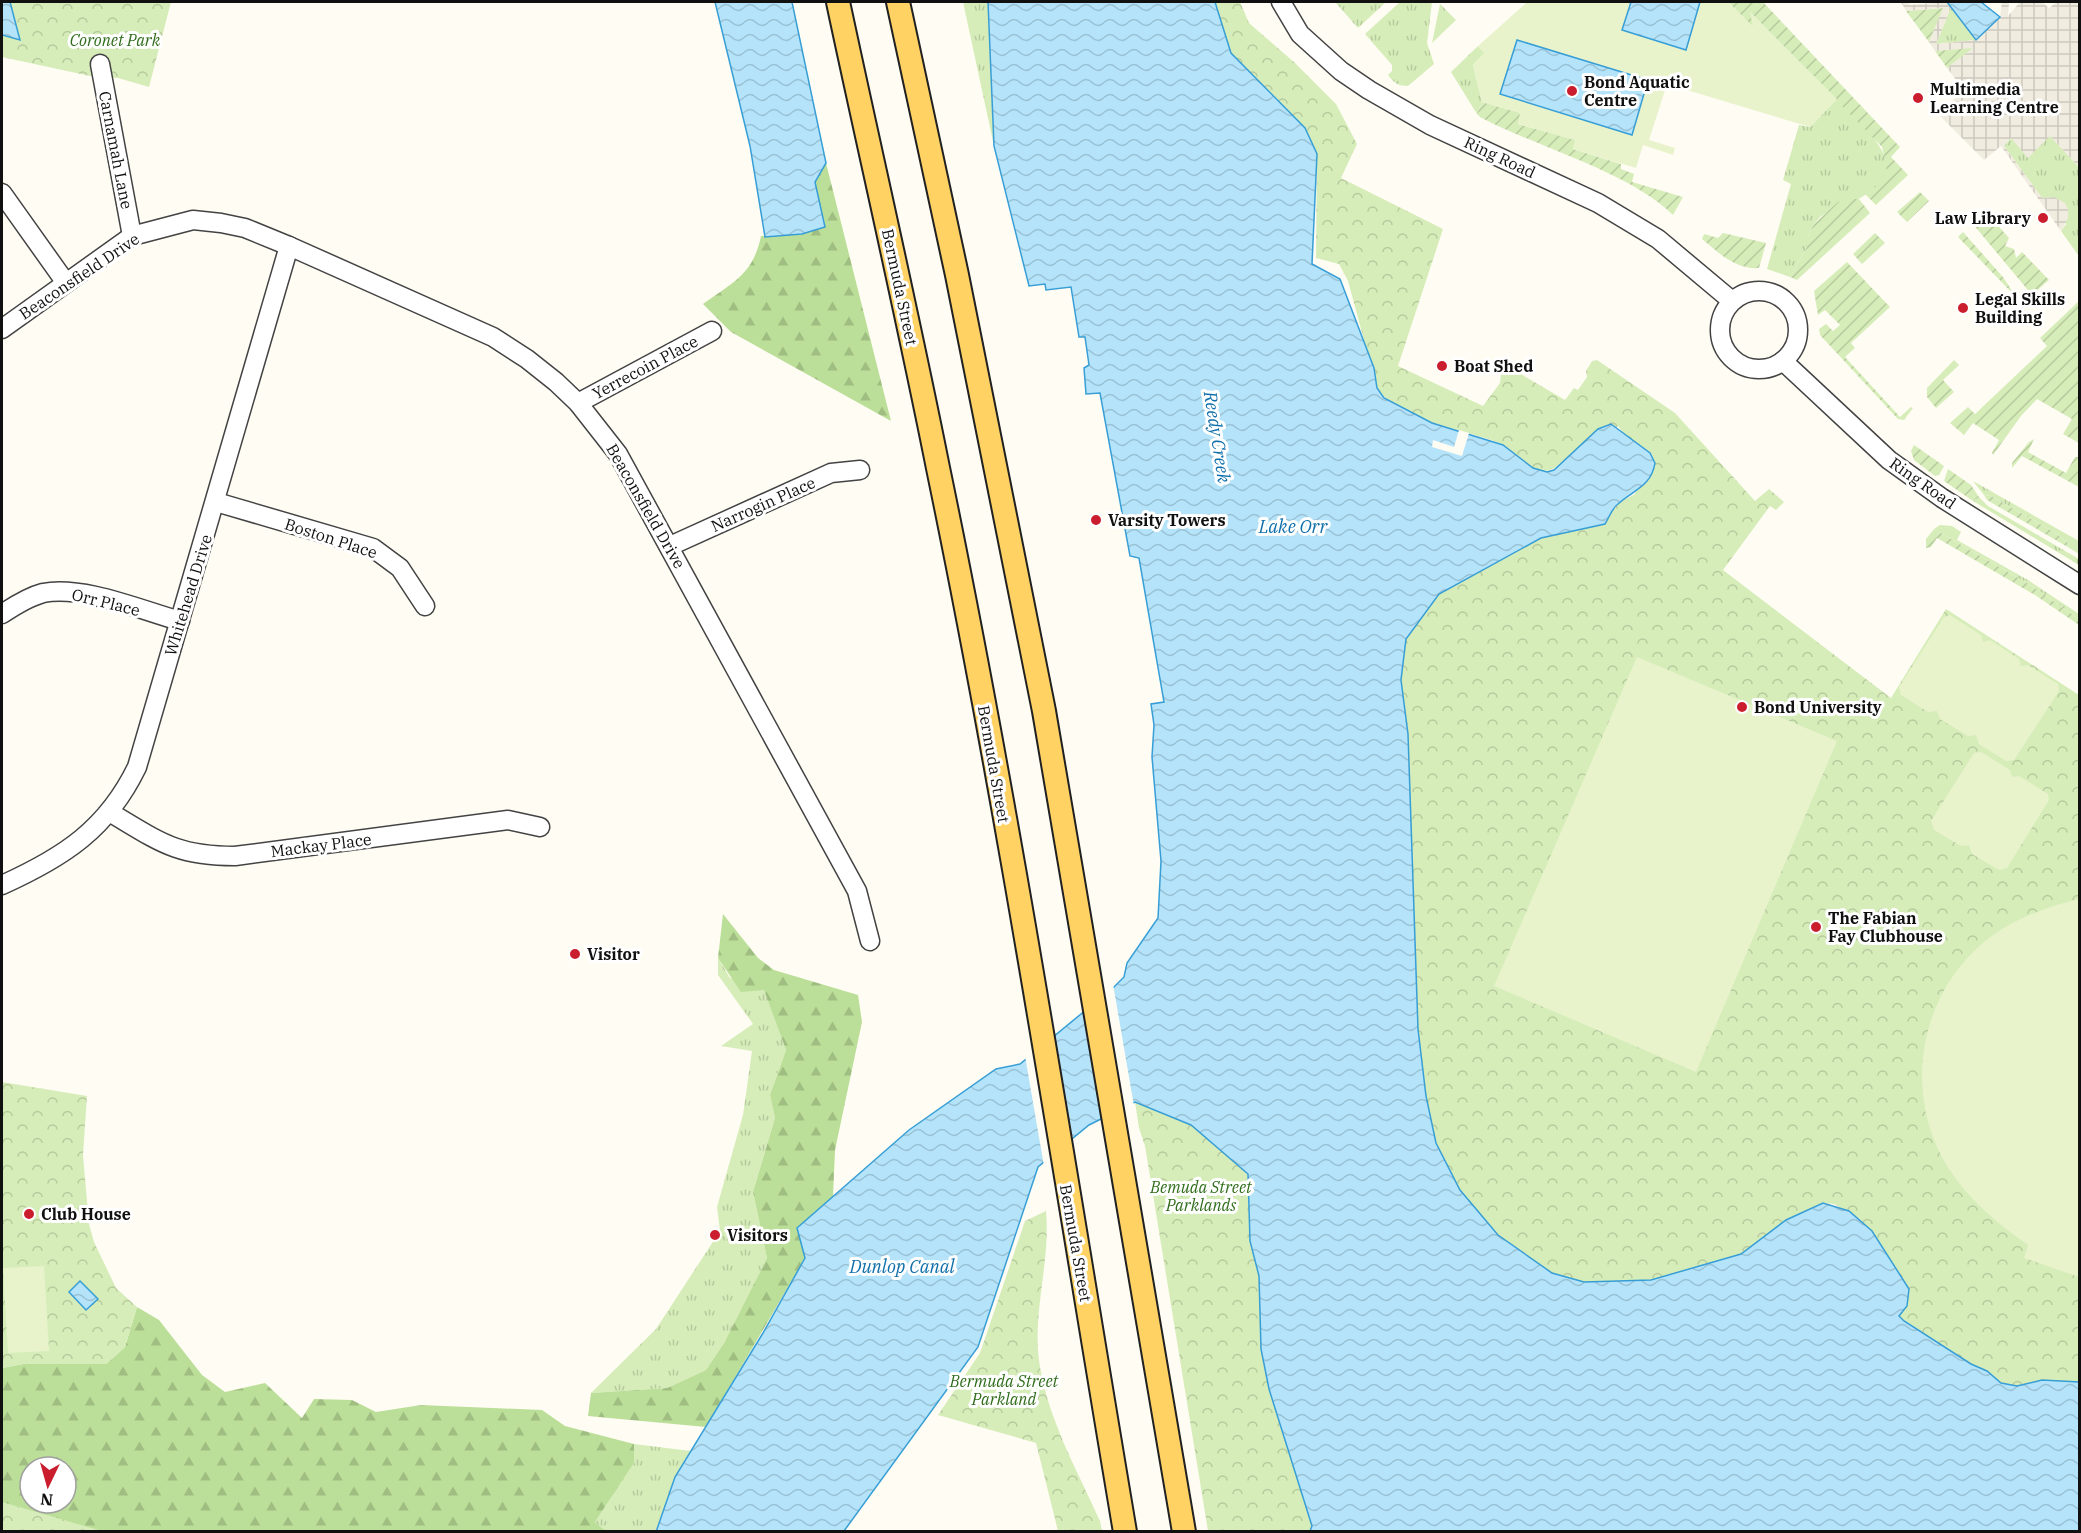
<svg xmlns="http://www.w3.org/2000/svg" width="2081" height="1533" viewBox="0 0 2081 1533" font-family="'IBM Plex Serif',serif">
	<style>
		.grass { fill: url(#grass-tufts) }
		.forest { fill: url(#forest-firs); fill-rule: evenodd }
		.park { fill: url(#park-crowns) }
		.garden { fill: url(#garden-furrows) }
		.pitch { fill: #e8f3cc }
		.plaza { fill: url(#plaza-grid) }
		.water { fill: url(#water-waves); stroke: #379ed6; stroke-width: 1.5 }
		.pier { fill: #fffcf3 }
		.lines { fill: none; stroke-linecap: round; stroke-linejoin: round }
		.minor-casing { stroke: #434343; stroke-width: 21 }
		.major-casing { stroke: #212121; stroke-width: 26 }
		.minor { stroke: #fff; stroke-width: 18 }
		.major { stroke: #ffd263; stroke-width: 22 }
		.poi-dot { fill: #ca1e2e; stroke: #fff; stroke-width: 2 }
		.labels { text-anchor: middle; stroke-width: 6; stroke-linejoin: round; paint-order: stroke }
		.park-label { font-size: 16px; font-style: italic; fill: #306d1b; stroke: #fff }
		.poi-label { font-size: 16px; font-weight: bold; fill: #101010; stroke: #fff; text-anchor: start }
		.street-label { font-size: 16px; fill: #101010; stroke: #fff }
		.water-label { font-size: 18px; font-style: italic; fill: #106fab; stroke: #fff }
	</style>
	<defs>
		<pattern id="grass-tufts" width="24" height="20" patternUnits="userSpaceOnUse" patternTransform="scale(1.5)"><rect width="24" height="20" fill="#d6edb9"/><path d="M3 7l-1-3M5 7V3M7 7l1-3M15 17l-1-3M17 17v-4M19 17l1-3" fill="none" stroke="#b7ca9e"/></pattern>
		<pattern id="forest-firs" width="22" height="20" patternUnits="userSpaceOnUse" patternTransform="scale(1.5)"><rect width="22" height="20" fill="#bbdf98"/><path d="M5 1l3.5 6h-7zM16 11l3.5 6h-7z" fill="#a0be82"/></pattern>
		<pattern id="park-crowns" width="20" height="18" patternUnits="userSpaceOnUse" patternTransform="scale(1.5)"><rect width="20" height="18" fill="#d6edb9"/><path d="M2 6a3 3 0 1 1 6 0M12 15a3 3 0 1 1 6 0" fill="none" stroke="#b7ca9e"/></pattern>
		<pattern id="garden-furrows" width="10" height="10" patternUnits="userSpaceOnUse" patternTransform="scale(1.5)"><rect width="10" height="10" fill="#d6edb9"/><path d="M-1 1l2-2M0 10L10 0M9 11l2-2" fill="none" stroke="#b7ca9e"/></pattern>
		<pattern id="plaza-grid" width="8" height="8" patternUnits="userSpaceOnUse" patternTransform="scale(1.5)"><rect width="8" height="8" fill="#f1ece0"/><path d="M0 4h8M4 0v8" fill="none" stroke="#cec9bf"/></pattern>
		<pattern id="water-waves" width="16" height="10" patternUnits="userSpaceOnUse" patternTransform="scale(1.5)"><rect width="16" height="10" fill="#b4e3fa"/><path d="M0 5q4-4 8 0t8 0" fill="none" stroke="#9ac2d5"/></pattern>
	</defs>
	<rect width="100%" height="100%" fill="#fffcf3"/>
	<g class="grass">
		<polygon points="963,2 988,2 994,146"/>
		<polygon points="1335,2 1386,2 1358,28"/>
		<path d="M1400,2h32l-5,41 7,21 -26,22c-10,0 -14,-3 -20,-11l4,-4v-6l-27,-31z"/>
		<polygon points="1440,4 1456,20 1432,43"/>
		<polygon points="1951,7 1976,40 1936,44"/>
		<polygon points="1478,46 1485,53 1473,65 1482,102 1477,114 1451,72"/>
		<path d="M1837,99c16,17 66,58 46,85 -3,3 -23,14 -28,17l-8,-2 -27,18 -6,7 -7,15v8l-17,30 -23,-8 24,-85 -8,-4 16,-55 11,2z"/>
		<polygon points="2050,136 2079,167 2078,255 2061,231 2066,224 2054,197 2042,198 2004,146 2011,138"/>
		<polygon points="1973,481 2079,541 2079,554 2066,546 2068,543 2054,532 1991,496 1984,495"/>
		<polygon points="1979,497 1988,506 2079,559 2079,565 1973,501"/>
		<polygon points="1940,525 1952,526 1961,532 1957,540 2028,580 2079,614 2079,619 2032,586 1934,529"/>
		<polygon points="718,958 730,978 764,989 786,1050 770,1095 775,1118 753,1192 767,1258 724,1343 706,1370 667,1388 591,1393 656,1329 720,1231 717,1207 743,1115 752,1051 721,1046 753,1024 718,975"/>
		<polygon points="634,1444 691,1451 675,1477 657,1531 606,1531 595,1522 634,1463"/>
	</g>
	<g class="forest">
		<path d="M826,163l65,258 -160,-89 -28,-28c30,-22 50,-29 58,-68l41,-2 13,-52z"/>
		<polygon points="723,914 758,958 774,970 858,995 862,1022 835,1150 833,1197 797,1228 805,1258 706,1427 588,1416 591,1393 667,1388 706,1370 724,1343 767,1258 753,1192 775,1118 770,1095 786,1050 764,990 741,992 718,958"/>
		<path d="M137,1307l22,13 43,55 23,17 40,-9 37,35 12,-19 38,1 24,12 45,-7 121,5 23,16 69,18v19l-39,59 11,9 -563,1 -41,-13v-151l21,-4h83l19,-17zM30,1467h36v36h-36z"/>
	</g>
	<g class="park">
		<polygon points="2,2 171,2 149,87 118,78 90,76 2,57"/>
		<path d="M1215,2h25l9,21 46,40 41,41 21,40 -16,34 102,51 -45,137 85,40 17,-23 2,-20 63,37 9,-12 4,2 9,-13 -1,-6 6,-10 5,-1 78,53 80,88 14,-12 15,13 -8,8 -6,-4 -47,64 168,128 55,-89 133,86v687l-37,-2 -25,6 -16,-3 -14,-12 -16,-7 -67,-43 -5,-5 3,-6 -42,-91 -26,-15 -11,-1 -37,17 -45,34 -90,26 -67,2 -32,-9 -54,-38 -38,-45 -24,-47 -10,-47 -8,-67 -10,-295 -7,-54 5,-41 33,-45 102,-56 64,-14 12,-20 18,-10 7,-47 -14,-8 -10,-13 -59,38c-7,8 -15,8 -25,4 -12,-4 -21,-19 -33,-24 -36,-16 -101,-21 -124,-56l-29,-107 -9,-17 -23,-6 1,-104 -12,-26 -74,-75z"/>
		<polygon points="2,1082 87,1096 83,1155 89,1224 94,1242 116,1288 137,1307 125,1347 106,1364 23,1364 2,1368"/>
		<polygon points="1135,1102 1191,1125 1248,1174 1250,1241 1259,1276 1261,1349 1269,1389 1312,1526 1310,1531 1208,1531 1145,1146 1139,1128"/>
		<path d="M1046,1211c5,51 -15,104 -6,156 9,54 38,105 60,154l2,10h-44l-22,-88 -98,-28 42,-62 45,-132z"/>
		<polygon points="2,1502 102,1531 2,1531"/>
	</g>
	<g class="garden">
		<path d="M1728,2h35l137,145 -9,10 17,18 -32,30 -12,-12c28,-12 24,-20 18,-46l-131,-134 3,15z"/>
		<polygon points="1944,8 1929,42 1906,11"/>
		<polygon points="1972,47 1974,48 1947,68 1935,51"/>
		<path d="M1482,102l39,11 -3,11 58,16 -3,9 48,15v5l13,5 -2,8 51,15 -10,18c-45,-44 -137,-68 -193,-98l-3,-3z"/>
		<polygon points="1920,192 1929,201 1907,222 1897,212"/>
		<polygon points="1847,199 1859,199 1870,213 1797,280 1790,277 1807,247 1807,239 1814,224 1838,202"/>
		<polygon points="1985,211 2009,238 2005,246 2014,249 2016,258 2022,252 2049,280 2032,295 1972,223"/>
		<polygon points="1963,232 2003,277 2016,297 1958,237"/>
		<path d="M1723,233l43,10 -7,25c-23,2 -40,-15 -57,-29l2,-5 14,4z"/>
		<polygon points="1875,233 1885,243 1862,264 1853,254"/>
		<polygon points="1847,262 1890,307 1851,343 1855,348 1845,357 1900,417 1911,407 1913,408 1904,420 1898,419 1820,335 1819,329 1826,324 1833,331 1840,325 1825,310 1818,315 1814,291"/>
		<polygon points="2079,301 2079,443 2063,434 2072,419 2037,399 2021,416 1993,455 1992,453 1999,440 1973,423 1964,435 1950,423 1968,407 1975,414 2047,346 2040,338"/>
		<polygon points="1954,360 1959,365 1943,380 1954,392 1936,408 1927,397 1927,388"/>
		<polygon points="2034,439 2028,452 2066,473 2075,457 2079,457 2079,487 2022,456 2012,468 2012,463 2029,442"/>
		<polygon points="1914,445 1944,466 1939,475 1935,476 1914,460 1911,451"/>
		<polygon points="1948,469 1971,485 1979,497 1973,501 1944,481"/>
		<polygon points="1984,495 1991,496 2054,532 2068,543 2066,546 1987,500"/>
		<polygon points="1934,529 2032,586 2079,619 2079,625 2035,595 1937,538 1931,547 1926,548 1926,539"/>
	</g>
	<g class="pitch">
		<polygon points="1527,2 1728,2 1753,27 1750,12 1837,99 1810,127 1667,84 1649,140 1675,148 1673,155 1643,145 1636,168 1573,149 1575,140 1518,124 1520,113 1482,102 1473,65 1484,53 1478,46"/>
		<polygon points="1950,615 1981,635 1983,642 1990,640 2019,659 2021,666 2028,665 2058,684 2059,691 2014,760 2006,761 1979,744 1976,735 1968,736 1940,719 1937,711 1928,712 1901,695 1899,687 1944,617"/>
		<polygon points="1637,657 1837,741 1696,1072 1494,986"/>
		<polygon points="1981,752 2010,770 2012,777 2019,776 2048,794 2049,800 2007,868 1999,870 1972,854 1969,845 1961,846 1934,830 1931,821 1974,753"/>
		<path d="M2079,899h1l-1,378 -55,-19 4,-13c-30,-21 -59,-45 -79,-76 -47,-73 -31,-172 35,-227 28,-23 62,-35 95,-43z"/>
		<polygon points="44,1266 49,1351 8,1353 3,1268"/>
	</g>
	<polygon class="plaza" points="1901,2 1910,2 1909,5 1947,2 1951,7 1936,44 1976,40 2000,17 2002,2 2009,2 2008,16 2020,2 2042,2 2049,8 2057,2 2079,2 2079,167 2050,136 2028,158 2011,138 2004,146 2042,198 2054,197 2065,203 2068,209 2068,218 2061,231 2001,146 1984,160 1938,114 1964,90 1947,68 1973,48 1935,51 1929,42 1943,8 1906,11"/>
	<g class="water">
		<polygon points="2,2 10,2 20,40 2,35"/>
		<polygon points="715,2 792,2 826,163 815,182 825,227 802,234 765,237 750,146"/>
		<path d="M988,2h227l16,51 74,75 12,26 -5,110 28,15 34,89 3,20 7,10 48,25 71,22 30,23 14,4 7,-2 44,-41 13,-5 39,29 5,10c-4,24 -22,27 -37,41 -6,4 -9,14 -13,20l-64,14 -102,56 -33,45 -5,41 7,54 10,295 8,67 10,47 24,47 38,45 54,38 32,9 67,-2 90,-26 45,-34 37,-17 26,8 23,20 37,58 -2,17 -8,10 5,5 67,43 16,7 14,12 16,3 25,-6 37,2v149h-769l2,-5 -43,-137 -8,-40 -2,-73 -9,-35 -2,-67 -57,-49 -56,-23 -46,23 -51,42 -60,180 -134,184 -188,1 19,-55 88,-144 42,-75 -8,-30 112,-98 87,-61 24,-5 94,-77 10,-10 3,-14 31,-45 3,-57 -9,-104 2,-32 -3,-21 13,-2 -25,-144 -9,-2 -30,-163 -14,1 -2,-26 5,-3 -4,-28h-6l-8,-50 -25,3 -1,-6 -16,2 -35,-140z"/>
		<polygon points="1631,2 1700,2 1686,50 1622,30"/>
		<polygon points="1947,2 1981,2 2000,17 1976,40"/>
		<polygon points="1517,40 1648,80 1632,135 1500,94"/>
		<polygon points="80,1281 98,1299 86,1310 69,1292"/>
	</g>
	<g class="pier">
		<polygon points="1459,430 1469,433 1462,456 1432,447 1433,440 1454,447"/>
		<polygon points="1113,984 1134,1106 1103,1122 1084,1008"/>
		<polygon points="1052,1034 1071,1144 1044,1166 1025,1056"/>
	</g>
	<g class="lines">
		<g class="minor-casing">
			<g id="minor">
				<polyline points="1281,2 1300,34 1341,71 1369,90 1430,125 1598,203 1658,239 1732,301"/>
				<polyline points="100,64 132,236"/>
				<polyline points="2,193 66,283"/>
				<circle cx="1759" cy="330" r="39"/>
				<polyline points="2,329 132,236 193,220 221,223 245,228 289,246 493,337 527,359 556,382 578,403 618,454 857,891 870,941"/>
				<polyline points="1783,361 1889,460 1942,498 2080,585"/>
				<polyline points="578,403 712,331"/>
				<polyline points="216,502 373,548 400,568 425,606"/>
				<polyline points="670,546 831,473 860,470"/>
				<path d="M2,614c12,-8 26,-17 41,-21 39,-8 98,17 137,28"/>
				<path d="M111,813c49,29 65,43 124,43l273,-36 32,7"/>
				<path d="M2,885c62,-28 105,-56 135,-118l152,-521"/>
			</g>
		</g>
		<g class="major-casing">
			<g id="major">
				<path d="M838,2c33,155 69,310 100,466 73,352 127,709 187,1064"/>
				<polyline points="898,2 957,275 1044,711 1184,1532"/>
			</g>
		</g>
		<use href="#minor" class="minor"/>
		<use href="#major" class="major"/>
	</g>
	<g class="poi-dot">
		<circle cx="1572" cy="91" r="6"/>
		<circle cx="1918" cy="98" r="6"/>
		<circle cx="2043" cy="218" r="6"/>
		<circle cx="1963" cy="308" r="6"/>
		<circle cx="1442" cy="366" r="6"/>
		<circle cx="1096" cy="520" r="6"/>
		<circle cx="1742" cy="707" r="6"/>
		<circle cx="1816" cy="927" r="6"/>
		<circle cx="575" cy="954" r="6"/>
		<circle cx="29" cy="1214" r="6"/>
		<circle cx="715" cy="1235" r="6"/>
	</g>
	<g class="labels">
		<g class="park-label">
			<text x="115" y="46">Coronet Park</text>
			<text x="1201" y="1193">Bemuda Street<tspan x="1201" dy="18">Parklands</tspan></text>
			<text x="1004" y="1387">Bermuda Street<tspan x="1004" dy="18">Parkland</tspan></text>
		</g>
		<g class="poi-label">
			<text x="1584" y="88">Bond Aquatic<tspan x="1584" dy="18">Centre</tspan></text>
			<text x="1930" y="95">Multimedia<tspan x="1930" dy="18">Learning Centre</tspan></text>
			<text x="2031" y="224" text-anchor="end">Law Library</text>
			<text x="1975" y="305">Legal Skills<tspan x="1975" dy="18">Building</tspan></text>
			<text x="1454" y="372">Boat Shed</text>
			<text x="1108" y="526">Varsity Towers</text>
			<text x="1754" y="713">Bond University</text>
			<text x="1828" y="924">The Fabian<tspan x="1828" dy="18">Fay Clubhouse</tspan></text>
			<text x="587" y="960">Visitor</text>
			<text x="41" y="1220">Club House</text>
			<text x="727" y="1241">Visitors</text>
		</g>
		<g class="street-label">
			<text transform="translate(116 150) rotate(79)" y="6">Carnamah Lane</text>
			<text transform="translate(1500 157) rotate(25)" y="6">Ring Road</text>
			<text transform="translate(79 276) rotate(-34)" y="6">Beaconsfield Drive</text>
			<text transform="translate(900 287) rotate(78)" y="6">Bermuda Street</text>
			<text transform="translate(645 367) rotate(-28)" y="6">Yerrecoin Place</text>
			<text transform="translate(1923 483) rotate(35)" y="6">Ring Road</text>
			<text transform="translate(763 504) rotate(-24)" y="6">Narrogin Place</text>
			<text transform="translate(646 506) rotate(60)" y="6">Beaconsfield Drive</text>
			<text transform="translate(331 538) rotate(18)" y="6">Boston Place</text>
			<text transform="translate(188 595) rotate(-73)" y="6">Whitehead Drive</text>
			<text transform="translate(106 602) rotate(14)" y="6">Orr Place</text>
			<text transform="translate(994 764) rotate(80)" y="6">Bermuda Street</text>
			<text transform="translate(321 845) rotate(-7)" y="6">Mackay Place</text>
			<text transform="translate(1076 1243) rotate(80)" y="6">Bermuda Street</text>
		</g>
		<g class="water-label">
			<text transform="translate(1217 437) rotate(81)" y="6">Reedy Creek</text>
			<text x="1293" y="533">Lake Orr</text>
			<text x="902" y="1273">Dunlop Canal</text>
		</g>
	</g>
	<rect width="2081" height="1533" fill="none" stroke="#101010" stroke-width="6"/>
	<g transform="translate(48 1485) rotate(185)"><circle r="28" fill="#ffffff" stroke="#9f9f9f" stroke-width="1.5"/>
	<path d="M0-4.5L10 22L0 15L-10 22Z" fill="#ca1e2e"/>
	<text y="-9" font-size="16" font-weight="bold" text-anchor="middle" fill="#101010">N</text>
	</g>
</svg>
